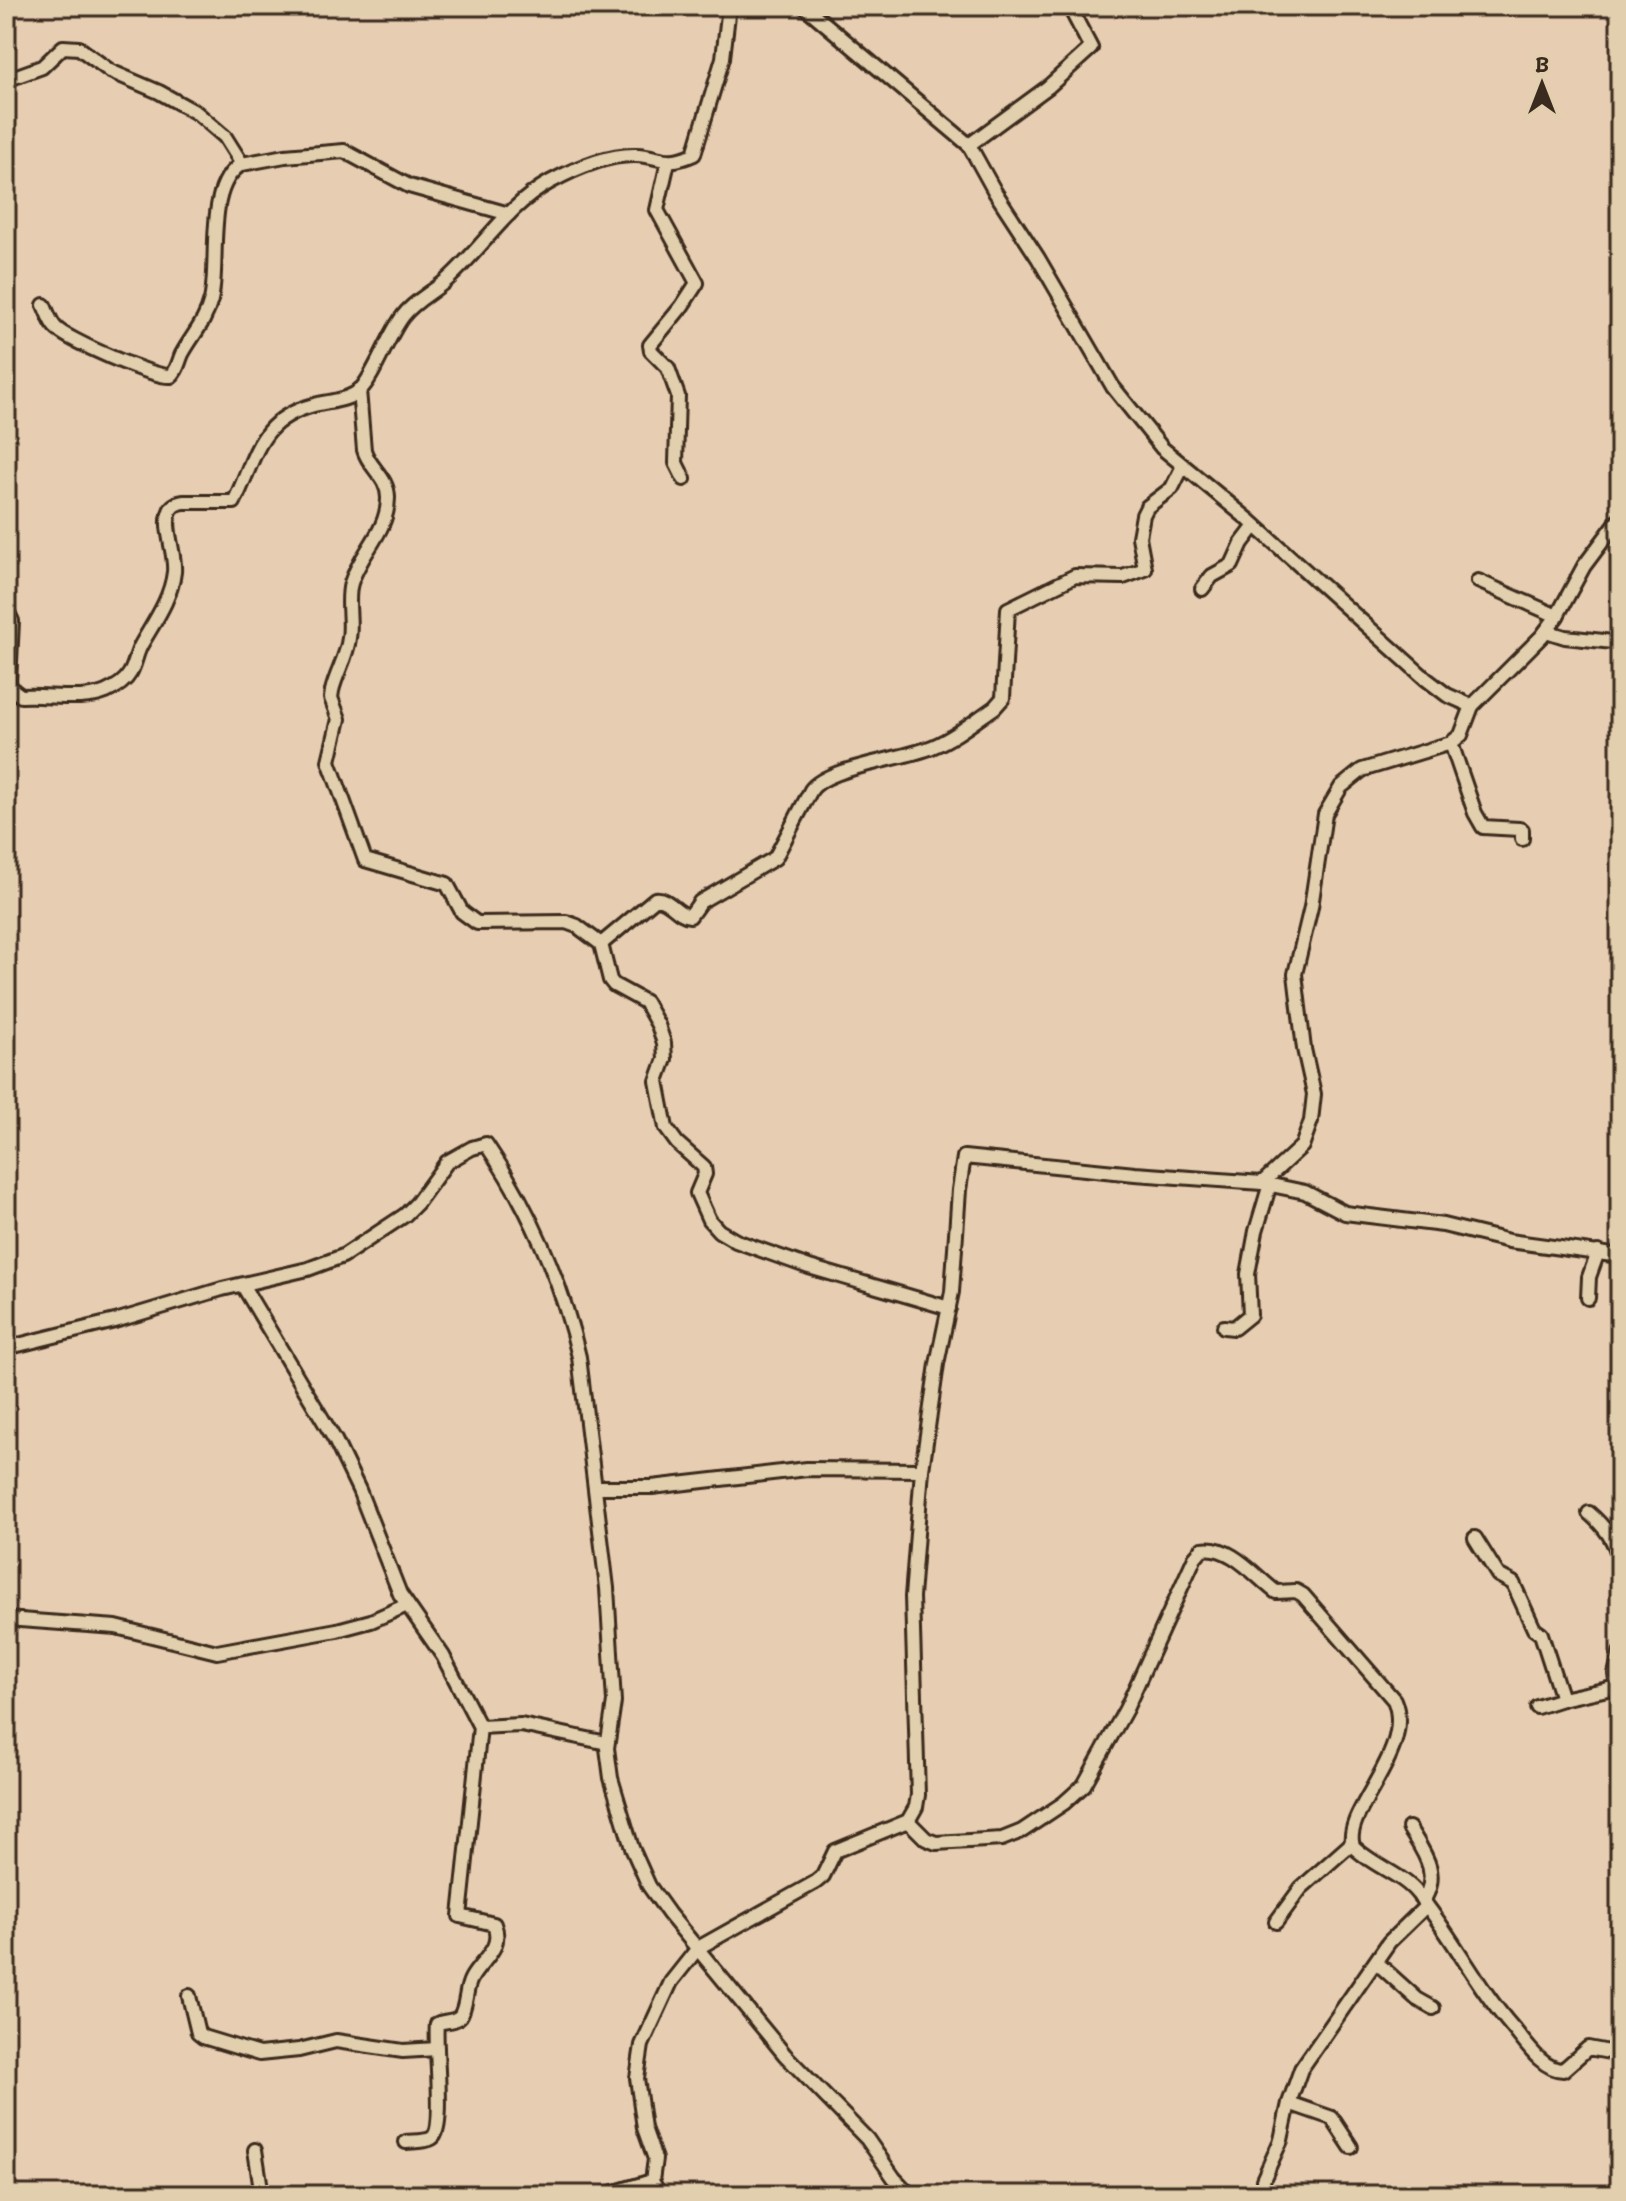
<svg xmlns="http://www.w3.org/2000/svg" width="1626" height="2201" viewBox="0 0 1626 2201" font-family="Mali,sans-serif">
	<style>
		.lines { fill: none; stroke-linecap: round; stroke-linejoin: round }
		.minor-casing { stroke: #3b2a1e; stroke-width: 18 }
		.minor { stroke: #e2cfad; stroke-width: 12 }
	</style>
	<rect width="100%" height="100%" fill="#e7ceb2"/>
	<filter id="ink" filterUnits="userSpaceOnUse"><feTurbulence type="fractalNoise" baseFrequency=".0125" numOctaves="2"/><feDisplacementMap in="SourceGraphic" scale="16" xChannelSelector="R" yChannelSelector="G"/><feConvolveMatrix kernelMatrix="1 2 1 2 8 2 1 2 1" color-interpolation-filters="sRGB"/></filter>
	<g filter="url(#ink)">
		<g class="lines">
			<g class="minor-casing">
				<g id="minor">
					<polyline points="804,6 969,145 995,192 1038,258 1113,387 1162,448 1249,520 1426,679 1447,695 1472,706 1542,636 1557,616 1584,566 1620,518"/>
					<polyline points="6,80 42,67 63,47 79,48 110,71 159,92 197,113 225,137 242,164 285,156 344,151 409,186 509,214"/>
					<polyline points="969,145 1048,87 1091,48 1069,6"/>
					<polyline points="668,162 657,210 697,283 682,306 650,345 651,351 668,368 678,396 676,463 684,479"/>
					<path d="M44,305c3,7 6,16 11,22 11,13 100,51 116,49 7,-6 7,-13 11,-22 11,-20 23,-31 29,-54 9,-36 -7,-115 31,-136"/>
					<path d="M359,390l5,60c5,18 24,27 24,48 0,34 -28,55 -37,85 -5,17 1,38 -2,55 -2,19 -13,35 -17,53l-1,7 8,21 -10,42 36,99 82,24 15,28 15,11 89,-1 11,4 24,18 9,36 4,5 31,17 13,23 6,18 1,16 -8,22 9,47 11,15 27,24 1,7 -8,19 12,27 10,11 17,10 73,26 140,41"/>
					<polyline points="1478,581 1557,616"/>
					<polyline points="1202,589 1212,576 1232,565 1242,543 1255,526"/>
					<path d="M6,609l6,12 -3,62 4,7 8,6c26,-2 61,6 85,-4 9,-4 19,-10 24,-19 5,-8 6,-19 11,-28 13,-23 30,-46 33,-73 2,-18 -11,-46 -4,-61 2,-6 7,-8 14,-9h50c23,-46 23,-82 80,-97 15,-4 34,-4 46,-15 14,-13 28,-55 43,-74 12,-16 31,-24 46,-38 34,-31 59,-73 101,-96 24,-13 57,-28 86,-27 26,1 29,12 58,-1l29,-96 6,-52"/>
					<polyline points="1546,631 1565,637 1613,642 1616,640 1620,632"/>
					<polyline points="1451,743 1475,813 1483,827 1519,829 1522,830 1522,839"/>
					<path d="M601,944l54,-45c14,-2 21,16 35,17l10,-14 75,-44 36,-68c16,-23 94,-31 121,-43 22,-9 43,-26 63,-40l8,-9 5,-89 67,-33 48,1 22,-8 -6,-32 4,-22 4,-8 25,-19 11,-22"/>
					<polyline points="1262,1183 1305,1192 1345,1213 1443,1225 1509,1241 1620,1256"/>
					<path d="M243,1286l92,154 24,50 41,104 43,62 37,71 -20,189 34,8c10,25 -13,36 -23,55 -6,11 -4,27 -11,37 -6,7 -17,4 -23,8 -3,19 9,105 -5,114 -6,4 -19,3 -26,4"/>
					<polyline points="1588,1298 1589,1277 1598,1252"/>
					<polyline points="1224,1327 1234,1328 1250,1315 1248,1274 1256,1231 1270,1184"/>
					<path d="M6,1348l109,-27 107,-32 86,-20 35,-13 62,-41 12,-12 30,-41 25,-14 14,-4c43,63 76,138 93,213l28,231 7,114 -7,46 4,30 21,70 17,38 20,28 116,141 82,84 27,39 16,17"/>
					<polyline points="596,1487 652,1487 807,1469 922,1470"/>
					<path d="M1589,1513c16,14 25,26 31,47"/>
					<polyline points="1475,1538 1498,1575 1513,1583 1534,1629 1541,1634 1562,1699 1617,1687"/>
					<polyline points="6,1619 116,1627 217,1652 337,1630 371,1621 407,1605"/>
					<polyline points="1620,1653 1615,1674 1620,1701"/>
					<polyline points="1537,1707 1562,1699"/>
					<polyline points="480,1727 521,1725 607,1743"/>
					<path d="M908,1821l18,18 10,4 66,-4 20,-8 42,-28 20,-18 42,-76 69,-152 7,-8c28,-5 54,28 74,43l20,-1 7,4 91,105c22,52 -53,112 -41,146 18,19 49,28 64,47 35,42 59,93 96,135 12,14 29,42 50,42l25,-22 32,6"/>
					<path d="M1409,1828c15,25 32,45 14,73"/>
					<polyline points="1276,1922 1301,1888 1352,1843"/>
					<polyline points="1376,1962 1417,1999 1433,2008"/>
					<polyline points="189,1996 198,2033 203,2037 259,2054 299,2050 336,2041 403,2051 437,2049"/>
					<polyline points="1289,2103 1332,2118 1351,2147"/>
					<polyline points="255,2150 262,2195"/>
					<polyline points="1460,2193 1460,2195"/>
					<polyline points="605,2195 652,2181"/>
					<polyline points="660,2195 652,2181 655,2159 644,2128 637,2078 642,2045 671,1982 698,1948 816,1882 823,1876 835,1851 908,1821 916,1807 918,1795 912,1597 922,1470 937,1364 952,1292 959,1190 964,1157 1135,1174 1262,1183 1302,1146 1311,1121 1314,1094 1304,1049 1295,974 1311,907 1325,814 1341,787 1362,770 1451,743 1461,735 1472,706"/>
					<polyline points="1265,2195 1263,2180 1281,2140 1289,2103 1301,2069 1389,1942 1426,1906"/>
				</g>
			</g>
			<use href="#minor" class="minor"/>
		</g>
	</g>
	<rect width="1626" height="2201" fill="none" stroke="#e2cfad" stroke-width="32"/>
	<rect x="16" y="16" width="1594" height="2169" fill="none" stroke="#3b2a1e" stroke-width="3" filter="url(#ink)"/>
	<g transform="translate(1542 84)" stroke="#e2cfad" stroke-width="6" paint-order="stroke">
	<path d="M0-6L14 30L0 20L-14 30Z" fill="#3b2a1e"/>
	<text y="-12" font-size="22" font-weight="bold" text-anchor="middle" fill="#3b2a1e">B</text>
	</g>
</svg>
